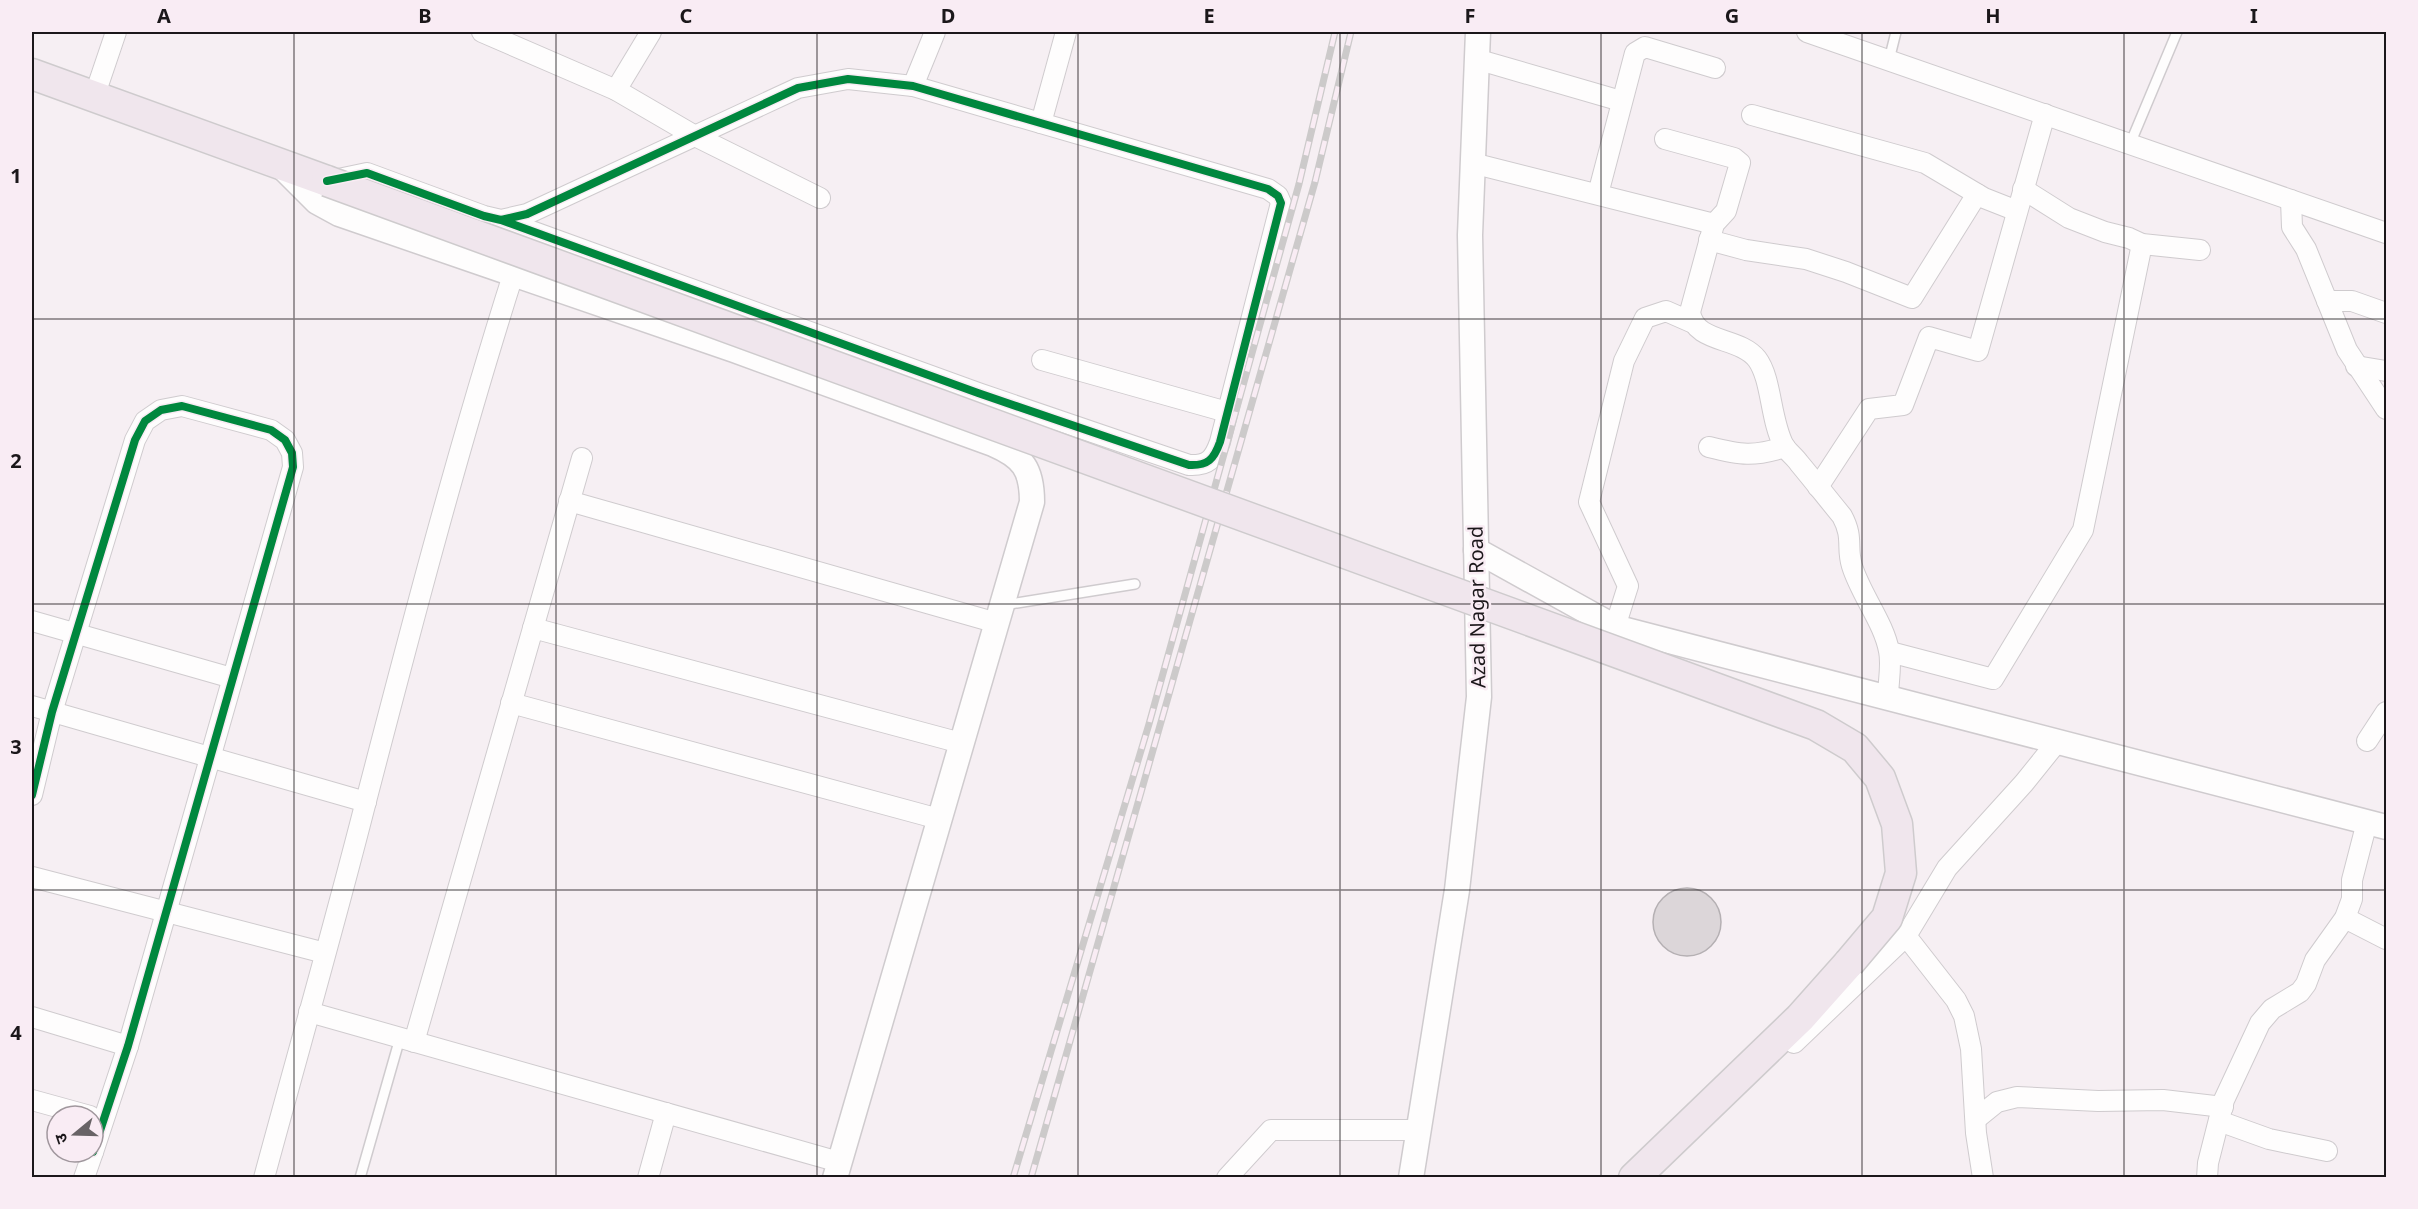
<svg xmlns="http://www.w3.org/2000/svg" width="2418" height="1209" viewBox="0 0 2418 1209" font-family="'Noto Sans','Noto Sans Devanagari',sans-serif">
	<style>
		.building { fill: #dcd6d9; stroke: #b5b0b3; stroke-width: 1.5 }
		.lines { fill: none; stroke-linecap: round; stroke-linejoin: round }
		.service-casing { stroke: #cfcbce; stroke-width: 12 }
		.minor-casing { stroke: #cfcbce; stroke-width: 22 }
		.tertiary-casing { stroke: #cfcbce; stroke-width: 27 }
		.primary-casing { stroke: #cecbcd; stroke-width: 33 }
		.service { stroke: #fefdfd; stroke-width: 9 }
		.minor { stroke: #fefdfd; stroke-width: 20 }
		.tertiary { stroke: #fefdfd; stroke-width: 24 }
		.primary { stroke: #f0e6ed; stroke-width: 30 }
		.rail-casing { stroke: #cccaca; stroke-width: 7 }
		.rail { stroke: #f9ecf4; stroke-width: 4.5; stroke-dasharray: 14; stroke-linecap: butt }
		.primary-bridge-casing { stroke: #cecbcd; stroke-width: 33; stroke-linecap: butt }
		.primary-bridge { stroke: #f0e6ed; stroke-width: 30 }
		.cycleway-casing { stroke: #f9ecf4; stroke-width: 11 }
		.cycleway { stroke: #00873e; stroke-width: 8 }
		.grid { fill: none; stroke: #1b171a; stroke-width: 1.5; stroke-opacity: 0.55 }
		.labels { text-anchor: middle; stroke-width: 5; stroke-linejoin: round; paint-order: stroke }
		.street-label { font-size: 20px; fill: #1b171a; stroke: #f9ecf4 }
		.neatline { fill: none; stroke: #1b171a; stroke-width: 2 }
		.grid-label { font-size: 20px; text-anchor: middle; font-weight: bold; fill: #1b171a }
	</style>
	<rect width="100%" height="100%" fill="#f6eff3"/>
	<circle class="building" cx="1687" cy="922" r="34"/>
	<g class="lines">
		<g class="service-casing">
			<g id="service">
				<polyline points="1889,60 1896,32"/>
				<polyline points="2130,144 2177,32"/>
				<polyline points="1004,605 1135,584"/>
				<polyline points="360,1178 400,1038"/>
			</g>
		</g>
		<g class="minor-casing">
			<g id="minor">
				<polyline points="482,32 616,90 695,136 820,198"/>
				<polyline points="1807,32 2386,233"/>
				<polyline points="1476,59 1621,101"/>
				<polyline points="913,86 935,32"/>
				<polyline points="616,90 651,32"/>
				<polyline points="94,97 116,32"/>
				<polyline points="1752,115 1925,163 1984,198 2017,211"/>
				<polyline points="1041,123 1066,32"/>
				<path d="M1665,139l69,19 6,5 -14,48 -12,13 -24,88c5,32 49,24 67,47 15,20 13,61 27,87 4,6 11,11 15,17 15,18 29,36 43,53 12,22 4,31 10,50 9,29 32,57 37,85 3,14 -1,32 -1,47"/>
				<polyline points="1472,163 1714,224"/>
				<path d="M329,181l38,-8 117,43 17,4 26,-6 271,-126 50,-9 65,7 355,103 10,7 3,7 -61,239c-6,17 -12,24 -31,23l-211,-72 -477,-173"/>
				<polyline points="2023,189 2069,218 2105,232 2129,238 2142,244 2200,250"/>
				<polyline points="1598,194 1635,53 1645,47 1715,68"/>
				<polyline points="2291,200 2292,227 2306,249 2347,350 2386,409"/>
				<polyline points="1709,240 1746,250 1806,259 1846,272 1912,298 1977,194"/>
				<polyline points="2327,301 2352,301 2386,313"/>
				<polyline points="1042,360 1227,412"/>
				<polyline points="2356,366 2386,371"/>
				<path d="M1709,447c32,8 44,10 76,0"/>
				<polyline points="1818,487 1869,409 1903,405 1929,337 1978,351 2045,114"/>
				<polyline points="569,501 997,623"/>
				<polyline points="32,621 232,678"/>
				<polyline points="1615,627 1628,586 1589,502 1624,361 1645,318 1666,311 1691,322"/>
				<polyline points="533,628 961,743"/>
				<polyline points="1890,652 1993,679 2083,530 2142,244"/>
				<polyline points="511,703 939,819"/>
				<polyline points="32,706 366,802"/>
				<polyline points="2367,741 2386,712"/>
				<polyline points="32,795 52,712 135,440 145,421 161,410 182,406 271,430 285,440 292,453 293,467 128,1046 93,1152"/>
				<polyline points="32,877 325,953"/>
				<polyline points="2345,918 2386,939"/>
				<polyline points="1906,936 1956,1000 1964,1016 1971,1049 1976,1133 1983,1178"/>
				<polyline points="309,1012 839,1162"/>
				<polyline points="32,1017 128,1046"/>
				<polyline points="414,1042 582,458"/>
				<polyline points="1794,1043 1906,936 1947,868 2024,783 2057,742"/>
				<polyline points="32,1100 90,1116"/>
				<polyline points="1976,1119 1997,1102 2017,1097 2098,1101 2163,1100 2223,1107"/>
				<polyline points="2219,1121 2269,1139 2327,1151"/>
				<polyline points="84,1178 93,1152"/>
				<path d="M264,1178c34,-126 70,-251 102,-377 46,-177 92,-353 147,-526"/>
				<polyline points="648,1178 666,1113"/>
				<polyline points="1227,1178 1271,1130 1420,1130"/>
				<polyline points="2207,1178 2208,1163 2224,1100 2260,1023 2272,1009 2300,992 2306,984 2315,960 2345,918 2352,899 2352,880 2367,822"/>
			</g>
		</g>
		<g class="tertiary-casing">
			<g id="tertiary">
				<path d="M282,167l35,35 22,12 395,136 259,94c30,13 39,25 39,58l-197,676"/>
				<polyline points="1476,550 1615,627 2386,827"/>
				<polyline points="1411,1178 1457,890 1479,697 1470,235 1478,32"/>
			</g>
		</g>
		<g class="primary-casing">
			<g id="primary">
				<polyline points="32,74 327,181"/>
				<polyline points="1634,1178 1800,1018 1849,963"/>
			</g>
		</g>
		<use href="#service" class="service"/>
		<use href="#minor" class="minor"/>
		<use href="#tertiary" class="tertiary"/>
		<use href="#primary" class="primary"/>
		<g class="rail-casing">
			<g id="rail">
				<polyline points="1013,1178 1149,724 1299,184 1335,32"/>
				<polyline points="1031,1178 1315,182 1351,32"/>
			</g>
		</g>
		<use href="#rail" class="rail"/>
		<g class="primary-bridge-casing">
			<polyline id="primary-bridge" points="327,181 1816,725 1855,748 1880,778 1897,824 1901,873 1887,918 1849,963"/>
		</g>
		<use href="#primary-bridge" class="primary-bridge"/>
		<g class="cycleway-casing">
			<g id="cycleway">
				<path d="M327,181l40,-8 117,43 17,4 26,-6 271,-126 50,-9 65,7 355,103 10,7 3,7 -61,239c-6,17 -12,24 -31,23l-211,-72 -477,-173"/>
				<polyline points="32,795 52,712 135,440 145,421 161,410 182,406 271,430 285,440 292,453 293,467 128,1046 93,1152"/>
			</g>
		</g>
		<use href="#cycleway" class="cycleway"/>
	</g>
	<path class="grid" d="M294,32v1146M556,32v1146M817,32v1146M1078,32v1146M1340,32v1146M1601,32v1146M1862,32v1146M2124,32v1146M32,319h2354M32,604h2354M32,890h2354"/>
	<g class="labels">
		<g class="street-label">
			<text transform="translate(1477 607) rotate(-91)" y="7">Azad Nagar Road</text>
		</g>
	</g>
	<rect width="2418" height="1209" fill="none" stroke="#f9ecf4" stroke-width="66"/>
	<g transform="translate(75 1134) rotate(251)"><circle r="28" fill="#f9ecf4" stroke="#a0979d" stroke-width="1.5"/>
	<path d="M0-4.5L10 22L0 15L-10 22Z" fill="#686366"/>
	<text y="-9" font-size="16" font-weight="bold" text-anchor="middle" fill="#1b171a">उ</text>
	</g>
	<rect x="33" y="33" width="2352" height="1143" class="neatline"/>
	<g class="grid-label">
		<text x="164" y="23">A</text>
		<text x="425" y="23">B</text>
		<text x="686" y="23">C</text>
		<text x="948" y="23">D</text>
		<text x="1209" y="23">E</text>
		<text x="1470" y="23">F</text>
		<text x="1732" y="23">G</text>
		<text x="1993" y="23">H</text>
		<text x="2254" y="23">I</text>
		<text x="16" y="183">1</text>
		<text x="16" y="468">2</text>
		<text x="16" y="754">3</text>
		<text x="16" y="1040">4</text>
	</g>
</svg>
